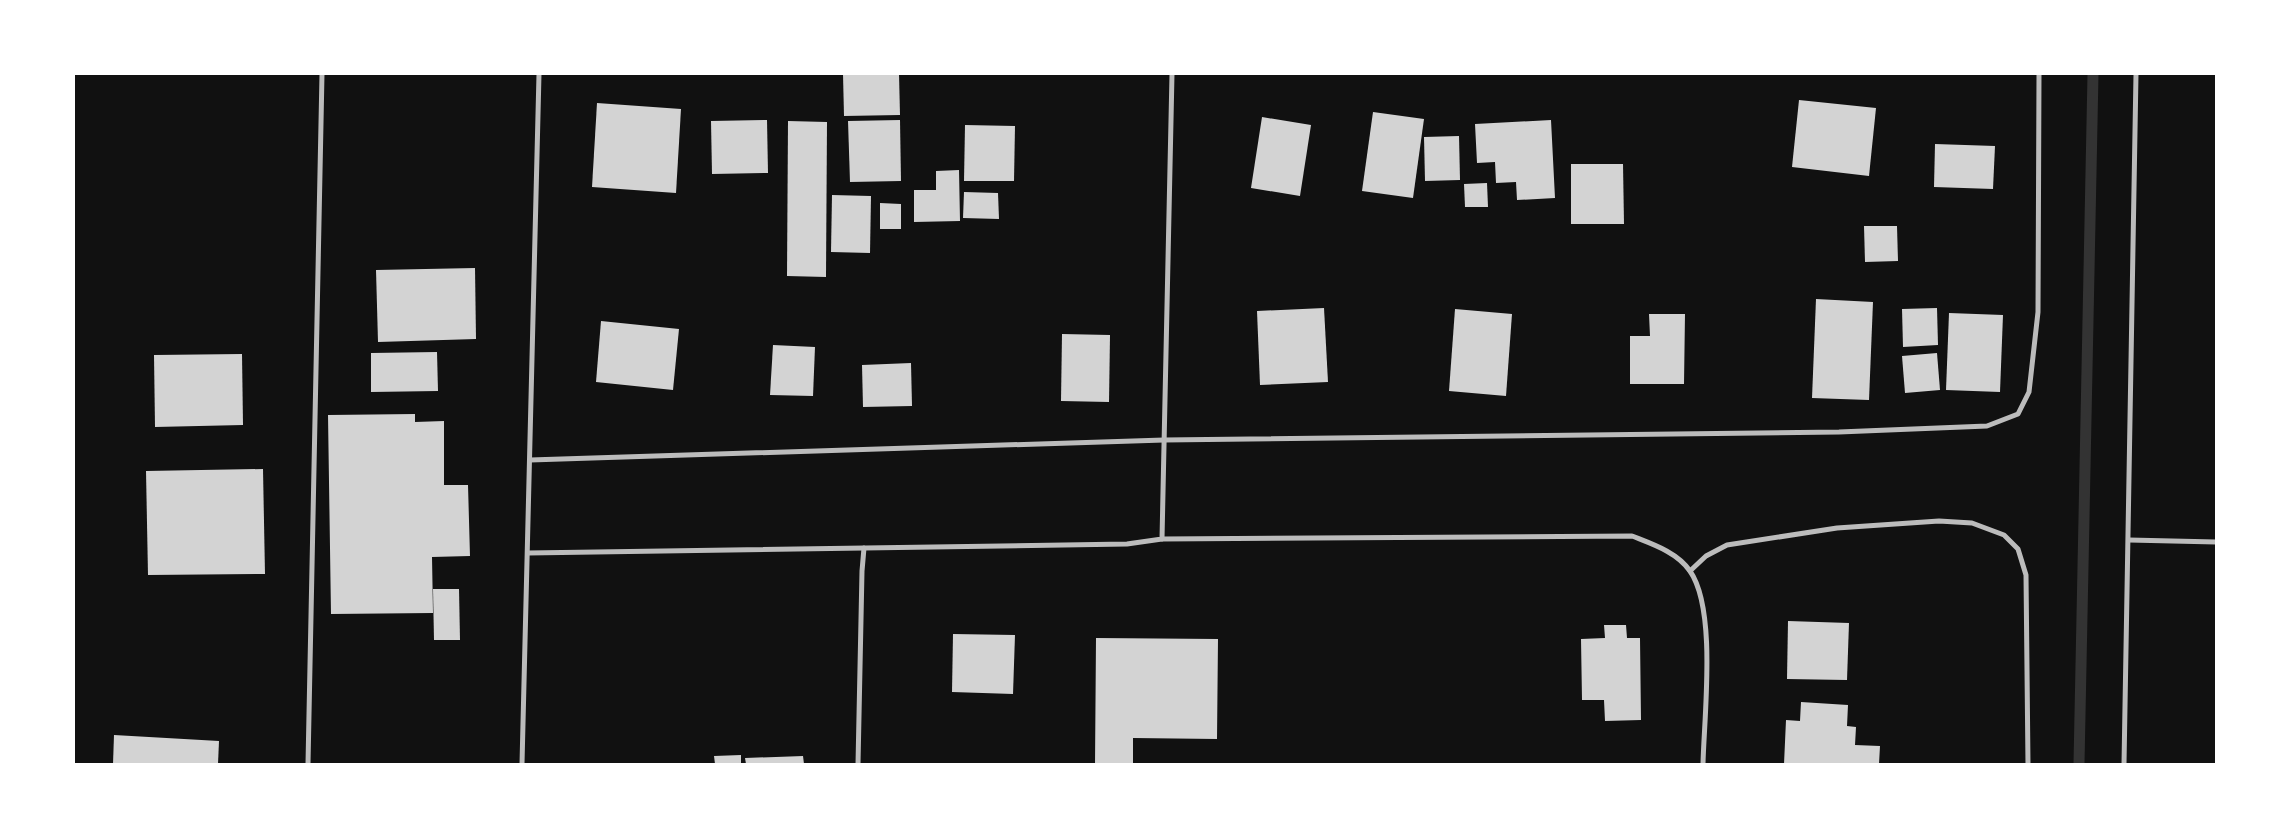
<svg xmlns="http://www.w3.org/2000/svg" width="2290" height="838" viewBox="0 0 2290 838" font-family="Figtree,sans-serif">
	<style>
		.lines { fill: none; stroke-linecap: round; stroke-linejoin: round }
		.stream { stroke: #333; stroke-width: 11 }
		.building { fill: #d3d3d3 }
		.minor { stroke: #bcbcbc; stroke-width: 5 }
	</style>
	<rect width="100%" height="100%" fill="#111"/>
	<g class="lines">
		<polyline class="stream" points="2079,764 2093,74"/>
	</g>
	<g class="building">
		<polygon points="843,74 899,74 900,115 844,116"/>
		<polygon points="1799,100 1876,108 1869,176 1792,167"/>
		<polygon points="597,103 681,109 676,193 592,187"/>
		<polygon points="1373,112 1424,119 1413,198 1362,191"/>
		<polygon points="1262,117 1311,125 1300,196 1251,188"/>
		<polygon points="767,120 768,173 712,174 711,121"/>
		<polygon points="900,120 901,181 850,182 848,121"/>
		<polygon points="1551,120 1555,198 1517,200 1516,182 1496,183 1495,162 1477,163 1475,124"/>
		<polygon points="788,121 827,122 826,277 787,276"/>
		<polygon points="965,125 1015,126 1014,181 964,181"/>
		<polygon points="1459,136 1460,180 1425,181 1424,137"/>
		<polygon points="1935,144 1995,146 1993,189 1934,187"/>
		<polygon points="1571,164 1623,164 1624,224 1571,224"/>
		<polygon points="959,170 960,221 914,222 914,190 936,190 936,171"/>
		<polygon points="1487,183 1488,207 1465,207 1464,184"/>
		<polygon points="964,192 998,193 999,219 963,218"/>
		<polygon points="832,195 871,196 870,253 831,252"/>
		<polygon points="880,203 901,204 901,229 880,229"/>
		<polygon points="1864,226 1897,226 1898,261 1865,262"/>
		<polygon points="475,268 476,339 378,342 376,270"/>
		<polygon points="1816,299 1873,302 1869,400 1812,398"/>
		<polygon points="1324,308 1328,382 1260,385 1257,311"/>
		<polygon points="1937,308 1938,345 1903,347 1902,309"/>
		<polygon points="1455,309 1512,314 1506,396 1449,391"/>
		<polygon points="1949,313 2003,315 2000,392 1946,390"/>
		<polygon points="1649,314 1685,314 1684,384 1630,384 1630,336 1650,336"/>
		<polygon points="601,321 679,329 673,390 596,382"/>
		<polygon points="1062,334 1110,335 1109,402 1061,401"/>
		<polygon points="773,345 815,347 813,396 770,395"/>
		<polygon points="437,352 438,391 371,392 371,353"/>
		<polygon points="1937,353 1940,390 1905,393 1902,356"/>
		<polygon points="242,354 243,425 155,427 154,355"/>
		<polygon points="911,363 912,406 863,407 862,365"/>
		<polygon points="415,414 415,422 444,421 444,485 468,485 470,556 432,557 433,613 331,614 328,415"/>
		<polygon points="263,469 265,574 148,575 146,471"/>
		<polygon points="433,589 459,589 460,640 434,640"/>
		<polygon points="1788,621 1849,623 1847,680 1787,679"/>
		<polygon points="1604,625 1626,625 1627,638 1640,638 1641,720 1605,721 1604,700 1582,700 1581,639 1605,638"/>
		<polygon points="953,634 1015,635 1013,694 952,692"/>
		<polygon points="1096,638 1218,639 1217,739 1133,738 1133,764 1095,764"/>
		<polygon points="1801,702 1848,705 1847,726 1856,727 1855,745 1880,746 1879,764 1784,764 1786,720 1800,721"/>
		<polygon points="114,735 219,741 218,764 113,764"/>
		<polygon points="741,755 741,764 715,764 714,756"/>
		<polygon points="803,756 804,764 746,764 745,758"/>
	</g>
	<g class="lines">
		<g class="minor">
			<polyline points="530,460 1164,440 1839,432 1987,426 2018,414 2029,392 2038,312 2039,74"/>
			<path d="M1162,539l470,-3c20,8 45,16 58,35 27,39 14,145 13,193"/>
			<polyline points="2129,540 2216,542"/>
			<polyline points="528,553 1127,544 1162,539 1172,74"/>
			<polyline points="1690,571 1706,556 1727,545 1837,528 1939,521 1972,523 2004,535 2018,549 2026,575 2028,764"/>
			<polyline points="308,764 322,74"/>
			<polyline points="522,764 539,74"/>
			<polyline points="858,764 862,571 864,548"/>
			<polyline points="2124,764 2136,74"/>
		</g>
	</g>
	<rect width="2290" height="838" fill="none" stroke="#ffffff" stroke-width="150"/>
</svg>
